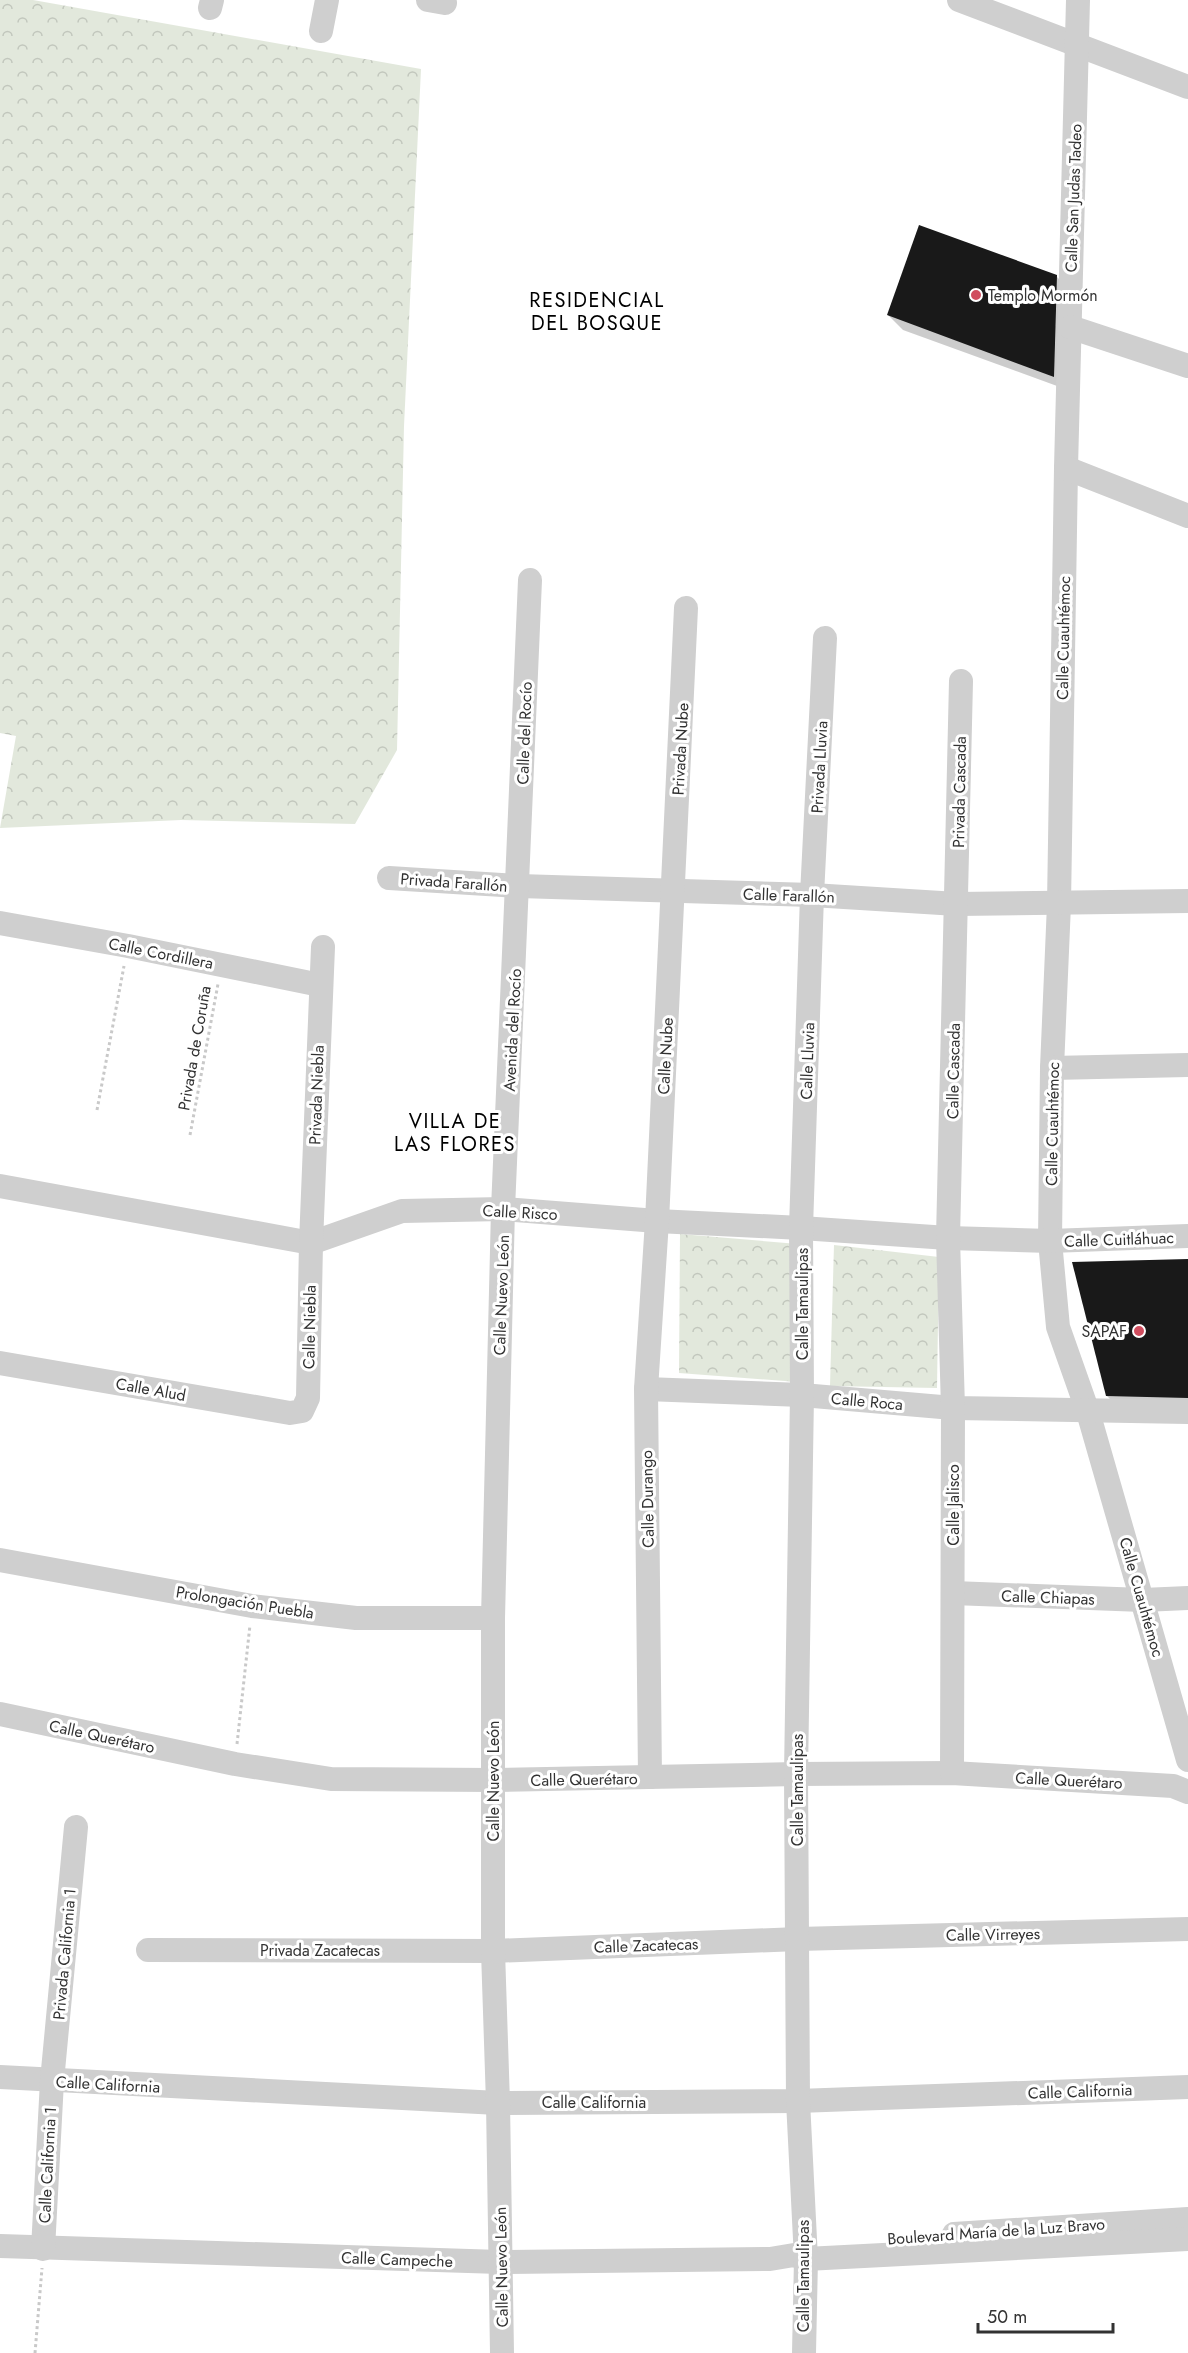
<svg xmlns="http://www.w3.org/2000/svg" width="1188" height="2353" viewBox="0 0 1188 2353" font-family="Jost,sans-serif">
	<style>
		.park { fill: url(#park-crowns) }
		.shadow { fill: #0003 }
		.building { fill: #191919 }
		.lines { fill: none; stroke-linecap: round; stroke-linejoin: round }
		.path { stroke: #c9c9c9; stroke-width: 3; stroke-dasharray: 3 3; stroke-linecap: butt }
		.minor { stroke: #cfcfcf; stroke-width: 24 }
		.poi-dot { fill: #d04d5e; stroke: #fff; stroke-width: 2 }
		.labels { text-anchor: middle; stroke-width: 6; stroke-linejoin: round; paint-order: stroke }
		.street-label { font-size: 16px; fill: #323232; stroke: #fff }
		.poi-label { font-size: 16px; fill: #323232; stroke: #fff; text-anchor: start }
		.quarter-label { font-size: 20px; letter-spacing: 1.5px; fill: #000; stroke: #fff }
	</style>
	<defs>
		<pattern id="park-crowns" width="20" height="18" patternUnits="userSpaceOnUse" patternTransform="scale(1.5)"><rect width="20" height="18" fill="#e2e8dc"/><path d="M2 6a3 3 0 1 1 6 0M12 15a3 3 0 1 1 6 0" fill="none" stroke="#c2c7bd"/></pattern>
	</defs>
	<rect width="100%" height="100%" fill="#fff"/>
	<g class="park">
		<polygon points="0,0 33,0 421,69 404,426 397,750 355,824 181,820 0,828 16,736 0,733"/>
		<polygon points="680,1234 798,1244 798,1382 679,1373"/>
		<polygon points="834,1245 939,1257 937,1388 830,1386"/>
	</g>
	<g class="shadow">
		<polygon points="1056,276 1071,291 1068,390 903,330 888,315"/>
		<polygon points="1188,1261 1188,1412 1122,1411 1107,1396"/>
	</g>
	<g class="building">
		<polygon points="919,225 1057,275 1054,377 887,315"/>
		<polygon points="1188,1259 1188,1398 1106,1396 1072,1262"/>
	</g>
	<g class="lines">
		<g class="path">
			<polyline points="97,1110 124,966"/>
			<polyline points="190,1135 218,984"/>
			<polyline points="237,1744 250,1625"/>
			<polyline points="35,2353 42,2268"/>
		</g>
		<g class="minor">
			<polyline points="428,0 445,3"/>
			<polyline points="959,0 1188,87"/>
			<polyline points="1078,0 1066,468 1059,904 1052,1068 1050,1241 1058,1327 1088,1412 1188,1760"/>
			<polyline points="210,8 212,0"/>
			<polyline points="321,31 327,0"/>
			<polyline points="1070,327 1188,366"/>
			<polyline points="1066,468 1188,516"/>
			<polyline points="389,878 519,886 812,895 957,904 1188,901"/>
			<polyline points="0,923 128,946 320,985"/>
			<polyline points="1052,1068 1188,1065"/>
			<polyline points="0,1186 311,1243 402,1211 503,1209 657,1221 801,1228 948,1238 1050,1241 1188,1236"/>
			<polyline points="0,1363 290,1413 302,1411 308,1398 311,1243 323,947"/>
			<polyline points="646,1389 802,1395 953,1408 1188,1412"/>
			<polyline points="0,1560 252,1606 356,1618 493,1618"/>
			<polyline points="953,1593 1143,1600 1188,1598"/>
			<polyline points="0,1714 235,1764 331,1779 494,1780 796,1774 952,1773 1173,1786 1188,1792"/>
			<polyline points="952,1773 953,1408 948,1238 961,681"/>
			<polyline points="650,1777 646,1389 657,1221 686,608"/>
			<polyline points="148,1950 493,1951 798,1939 1188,1929"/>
			<polyline points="0,2077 498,2103 798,2101 1188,2087"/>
			<polyline points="954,2234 1188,2219"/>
			<polyline points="0,2246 500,2262 770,2259 794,2255 806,2259 1188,2239"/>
			<polyline points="43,2249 52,2081 76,1827"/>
			<polyline points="502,2353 498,2103 493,1951 493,1618 503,1209 530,580"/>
			<polyline points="804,2353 806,2259 798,2101 796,1774 802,1395 801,1228 812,895 825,638"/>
		</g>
	</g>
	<g class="poi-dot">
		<circle cx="976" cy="295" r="6"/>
		<circle cx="1139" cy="1331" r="6"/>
	</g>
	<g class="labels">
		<g class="street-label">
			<text transform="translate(1073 198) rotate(-88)" y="6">Calle San Judas Tadeo</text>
			<text transform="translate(1063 638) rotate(-89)" y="6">Calle Cuauhtémoc</text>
			<text transform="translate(524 733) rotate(-88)" y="6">Calle del Rocío</text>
			<text transform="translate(680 749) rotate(-87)" y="6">Privada Nube</text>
			<text transform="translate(819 767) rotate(-87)" y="6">Privada Lluvia</text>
			<text transform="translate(959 792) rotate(-89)" y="6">Privada Cascada</text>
			<text transform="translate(454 882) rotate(4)" y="6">Privada Farallón</text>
			<text transform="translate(789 895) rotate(2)" y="6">Calle Farallón</text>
			<text transform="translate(161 953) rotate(11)" y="6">Calle Cordillera</text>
			<text transform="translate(512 1030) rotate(-87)" y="6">Avenida del Rocío</text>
			<text transform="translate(194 1048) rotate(-80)" y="6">Privada de Coruña</text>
			<text transform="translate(665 1056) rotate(-87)" y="6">Calle Nube</text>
			<text transform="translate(807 1061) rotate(-88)" y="6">Calle Lluvia</text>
			<text transform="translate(953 1071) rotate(-89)" y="6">Calle Cascada</text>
			<text transform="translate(316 1095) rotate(-88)" y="6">Privada Niebla</text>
			<text transform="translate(1052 1124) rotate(-89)" y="6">Calle Cuauhtémoc</text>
			<text transform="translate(520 1212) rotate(3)" y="6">Calle Risco</text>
			<text transform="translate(1119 1239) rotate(-2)" y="6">Calle Cuitláhuac</text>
			<text transform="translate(501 1295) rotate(-88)" y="6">Calle Nuevo León</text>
			<text transform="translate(802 1304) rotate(-90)" y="6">Calle Tamaulipas</text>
			<text transform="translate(309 1327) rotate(-89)" y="6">Calle Niebla</text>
			<text transform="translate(151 1389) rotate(10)" y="6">Calle Alud</text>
			<text transform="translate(867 1401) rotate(5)" y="6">Calle Roca</text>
			<text transform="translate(647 1499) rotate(-91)" y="6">Calle Durango</text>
			<text transform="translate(953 1505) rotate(-90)" y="6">Calle Jalisco</text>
			<text transform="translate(1048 1597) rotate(2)" y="6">Calle Chiapas</text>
			<text transform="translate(1142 1597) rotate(74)" y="6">Calle Cuauhtémoc</text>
			<text transform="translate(245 1602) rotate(9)" y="6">Prolongación Puebla</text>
			<text transform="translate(102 1736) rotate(12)" y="6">Calle Querétaro</text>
			<text transform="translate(584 1779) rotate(-1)" y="6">Calle Querétaro</text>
			<text transform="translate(1069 1780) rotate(3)" y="6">Calle Querétaro</text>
			<text transform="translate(493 1781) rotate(-90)" y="6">Calle Nuevo León</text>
			<text transform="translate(797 1790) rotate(-90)" y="6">Calle Tamaulipas</text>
			<text transform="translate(993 1934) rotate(-1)" y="6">Calle Virreyes</text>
			<text transform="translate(646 1945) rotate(-2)" y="6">Calle Zacatecas</text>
			<text x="320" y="1956">Privada Zacatecas</text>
			<text transform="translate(64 1954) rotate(-85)" y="6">Privada California 1</text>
			<text transform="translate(108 2084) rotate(3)" y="6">Calle California</text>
			<text transform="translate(1080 2091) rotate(-2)" y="6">Calle California</text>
			<text x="594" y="2108">Calle California</text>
			<text transform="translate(47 2165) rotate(-87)" y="6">Calle California 1</text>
			<text transform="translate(996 2231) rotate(-4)" y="6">Boulevard María de la Luz Bravo</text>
			<text transform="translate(397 2259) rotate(2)" y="6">Calle Campeche</text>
			<text transform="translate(501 2267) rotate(-91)" y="6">Calle Nuevo León</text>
			<text transform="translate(803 2276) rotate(-90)" y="6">Calle Tamaulipas</text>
		</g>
		<g class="poi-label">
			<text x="988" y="301">Templo Mormón</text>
			<text x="1127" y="1337" text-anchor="end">SAPAF</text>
		</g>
		<g class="quarter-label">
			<text x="597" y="307">RESIDENCIAL<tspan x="597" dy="23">DEL BOSQUE</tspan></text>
			<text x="455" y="1128">VILLA DE<tspan x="455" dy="23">LAS FLORES</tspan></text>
		</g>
	</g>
	<path d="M978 2323v9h135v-9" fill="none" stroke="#323232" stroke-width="3"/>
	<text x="987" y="2323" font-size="18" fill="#323232" stroke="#ffffff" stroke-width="4.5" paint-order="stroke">50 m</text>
</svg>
